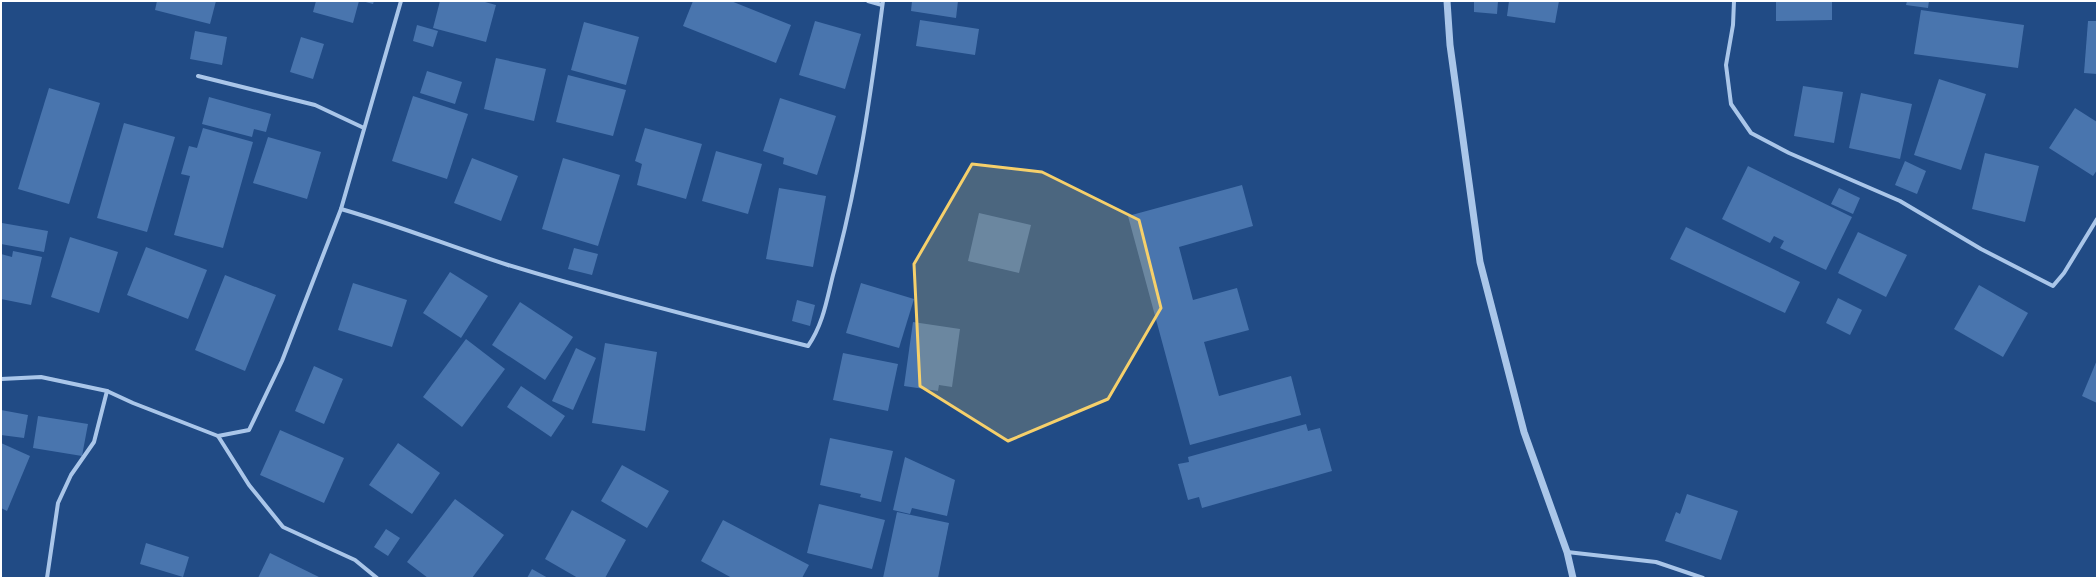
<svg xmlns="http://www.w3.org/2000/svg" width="2098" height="579" viewBox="0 0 2098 579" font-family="'Titillium Web',sans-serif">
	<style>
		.building { fill: #4975ae }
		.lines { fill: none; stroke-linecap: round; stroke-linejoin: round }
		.minor { stroke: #aac6e9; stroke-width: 4 }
		.tertiary { stroke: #aac6e9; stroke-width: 7 }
		.marked { fill: #f6d06b; fill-opacity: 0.2; stroke: #f6d06b; stroke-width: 3; stroke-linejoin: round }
	</style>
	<rect width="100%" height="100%" fill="#214b85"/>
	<g class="building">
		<polygon points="157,1 216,1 210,24 155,10"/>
		<polygon points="316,1 359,1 353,23 313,12"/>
		<polygon points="362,1 374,1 373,4"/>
		<polygon points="440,1 485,1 485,2 496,5 486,42 433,28"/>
		<polygon points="693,1 731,1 791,25 776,63 683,26"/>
		<polygon points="912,1 958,1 956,18 911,11"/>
		<polygon points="1474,1 1498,1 1497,14 1474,12"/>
		<polygon points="1509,1 1559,1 1555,23 1507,16"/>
		<polygon points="1776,1 1832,1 1832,20 1776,21"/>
		<polygon points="1907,1 1929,1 1928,8 1906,5"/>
		<polygon points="1921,10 2024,25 2018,68 1914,54"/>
		<polygon points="920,20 979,29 975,55 916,46"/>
		<polygon points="815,21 861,34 845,89 799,75"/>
		<polygon points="2088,21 2097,21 2097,74 2084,73"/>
		<polygon points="584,22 639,37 626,85 571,70"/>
		<polygon points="417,25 438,31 433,47 413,41"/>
		<polygon points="195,31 227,37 222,65 190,59"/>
		<polygon points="301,37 324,44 313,79 290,72"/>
		<polygon points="496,58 546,69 534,121 484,109"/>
		<polygon points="427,71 462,82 455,104 420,93"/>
		<polygon points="568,75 626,90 613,136 556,122"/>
		<polygon points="1939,79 1986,94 1961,170 1914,155"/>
		<polygon points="1803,86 1843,92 1834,143 1794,136"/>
		<polygon points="49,88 100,103 69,204 18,189"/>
		<polygon points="1861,93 1912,104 1900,159 1849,148"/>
		<polygon points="413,96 468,114 447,179 392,161"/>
		<polygon points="209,97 271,114 266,132 254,129 252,137 202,124"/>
		<polygon points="780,98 836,116 817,175 783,164 784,158 763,151"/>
		<polygon points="2075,108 2097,122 2097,170 2093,176 2049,148"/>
		<polygon points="124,123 175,137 147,232 97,218"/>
		<polygon points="203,128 253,142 223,248 174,235 190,176 181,174 189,146 197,148"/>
		<polygon points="645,128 702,144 686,199 637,185 642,164 635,161"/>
		<polygon points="268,137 321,152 307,199 253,183"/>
		<polygon points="716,151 762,164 748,214 702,201"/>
		<polygon points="1985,153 2039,166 2025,222 1972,209"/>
		<polygon points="472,158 518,176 501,221 454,203"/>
		<polygon points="563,158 620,175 598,246 542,229"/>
		<polygon points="1905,161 1926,171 1917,194 1895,185"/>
		<polygon points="1748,166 1852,217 1826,270 1780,248 1784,241 1774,236 1770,243 1722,219"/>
		<polygon points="1242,185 1253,226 1179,247 1193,300 1237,288 1249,330 1204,342 1219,396 1291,376 1301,415 1190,445 1128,216"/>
		<polygon points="779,188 826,196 813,267 766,259"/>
		<polygon points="1839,188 1860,198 1853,214 1831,204"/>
		<polygon points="979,213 1031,225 1019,273 968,261"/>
		<polygon points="2,223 48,231 44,252 1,244"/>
		<polygon points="1686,227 1800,282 1785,313 1670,259"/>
		<polygon points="1858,232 1907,255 1886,297 1838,273"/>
		<polygon points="70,237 118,252 99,313 51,297"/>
		<polygon points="146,247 207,270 188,319 127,295"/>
		<polygon points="574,248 598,254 592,275 568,269"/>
		<polygon points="13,251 42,257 31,305 1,299 1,254 12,257"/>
		<polygon points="450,272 488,296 461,338 423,313"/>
		<polygon points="225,275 276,295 245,371 195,350"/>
		<polygon points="353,283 407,300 392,347 338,330"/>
		<polygon points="861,283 914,299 899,348 846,333"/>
		<polygon points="1979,285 2028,313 2003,357 1954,329"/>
		<polygon points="1838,298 1862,310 1850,335 1826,323"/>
		<polygon points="797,300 815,305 810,326 792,321"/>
		<polygon points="520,302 573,337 545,380 492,345"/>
		<polygon points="913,322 960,329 952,387 939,385 938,391 904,386"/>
		<polygon points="466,339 505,369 462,427 423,397"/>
		<polygon points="605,343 657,352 645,431 592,423"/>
		<polygon points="576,348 596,358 573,410 552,401"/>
		<polygon points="843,353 898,364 888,411 833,400"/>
		<polygon points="2097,360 2097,403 2082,396"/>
		<polygon points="314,366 343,379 324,424 295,411"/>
		<polygon points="521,386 565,416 551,437 507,407"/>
		<polygon points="1,410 28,415 24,438 1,435"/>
		<polygon points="38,416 88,424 82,456 33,448"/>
		<polygon points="1306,424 1308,431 1320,428 1332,471 1202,508 1199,497 1188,500 1178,464 1189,462 1188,457"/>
		<polygon points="280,430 344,458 324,503 260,475"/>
		<polygon points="830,438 893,451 881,502 860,497 861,494 820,485"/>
		<polygon points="1,443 30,456 7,511 1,508"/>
		<polygon points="398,443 440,473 412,514 369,485"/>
		<polygon points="905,457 955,480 947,516 912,508 910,514 893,510"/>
		<polygon points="622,465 669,491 647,528 601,501"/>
		<polygon points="1687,494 1738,511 1721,560 1665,541 1676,512 1680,514"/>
		<polygon points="455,499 504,535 472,578 428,578 407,562"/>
		<polygon points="819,504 885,520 872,569 807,553"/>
		<polygon points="572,510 626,540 605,578 578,578 545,559"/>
		<polygon points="897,512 949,523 938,578 883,578"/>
		<polygon points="723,520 809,565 802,578 732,578 701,561"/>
		<polygon points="386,529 400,538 388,556 374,547"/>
		<polygon points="146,543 189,557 183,577 140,564"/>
		<polygon points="270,553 321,578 258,578"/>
		<polygon points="532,569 548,578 527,578"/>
	</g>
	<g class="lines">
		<g class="minor">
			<polyline points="868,1 882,5"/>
			<polyline points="1734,1 1733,25 1726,65 1731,104 1751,133 1789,153 1900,201 1981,249 2053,286 2064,273 2097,219"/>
			<polyline points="198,76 315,105 364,128"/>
			<path d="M341,209c56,16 111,38 167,56 99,30 200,56 300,81 15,-21 19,-47 25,-71 25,-90 38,-182 50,-274"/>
			<polyline points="1,379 41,377 107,391 133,403 218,436 249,430 282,361 341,209 401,1"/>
			<polyline points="218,436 249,485 283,527 355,560 377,578"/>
			<polyline points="1567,552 1656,562 1703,578"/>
			<polyline points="47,578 58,503 71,475 94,442 107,391"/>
		</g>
		<polyline class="tertiary" points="1447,1 1450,45 1480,262 1524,432 1567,552 1573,578"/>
	</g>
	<path class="marked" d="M972,164l70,8 97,48 22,88 -53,91 -100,42 -88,-55 -6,-122z"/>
	<rect width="2098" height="579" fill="none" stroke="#ffffff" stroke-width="4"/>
</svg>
